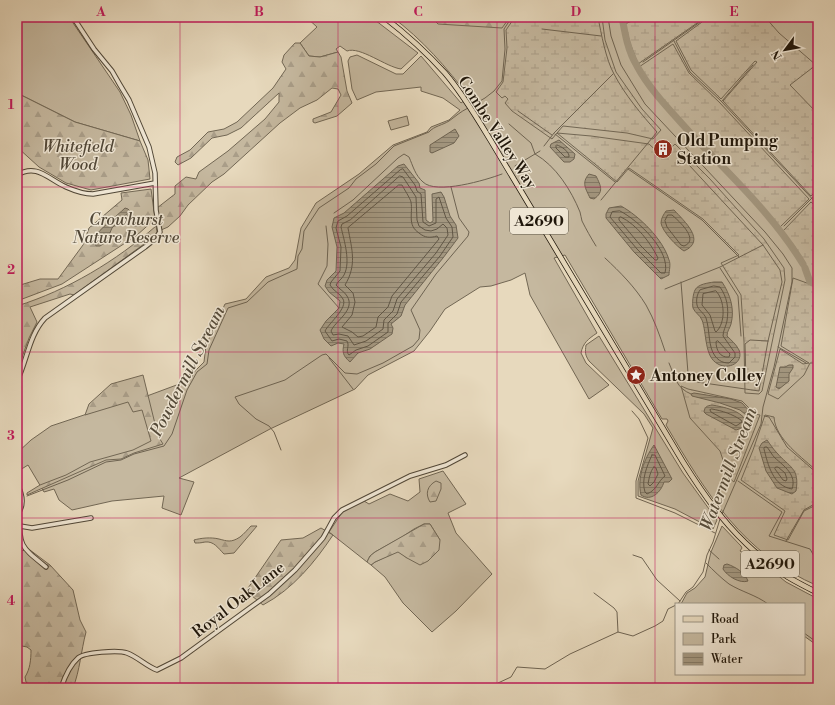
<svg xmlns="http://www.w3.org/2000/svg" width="835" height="705" viewBox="0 0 835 705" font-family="'Libre Bodoni',serif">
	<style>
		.green { fill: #c5b89f; stroke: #726754 }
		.forest { fill: url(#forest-firs); stroke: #726754 }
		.wetland { fill: url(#wetland-marsh); stroke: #726754 }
		.water { fill: url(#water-rules); stroke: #6e6351 }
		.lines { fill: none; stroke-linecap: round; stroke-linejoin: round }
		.shore { stroke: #615645; stroke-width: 1 }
		.stream { stroke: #6e6351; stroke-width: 1 }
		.river { stroke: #a39780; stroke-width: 7 }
		.minor-casing { stroke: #514737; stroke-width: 5.5 }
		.major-casing { stroke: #1f160a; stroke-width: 6 }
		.minor { stroke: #efe6d4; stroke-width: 3.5 }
		.major { stroke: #e7d9bd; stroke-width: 4.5 }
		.grid { fill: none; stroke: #c2185b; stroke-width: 1; stroke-opacity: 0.55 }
		.labels { text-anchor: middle; stroke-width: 3; stroke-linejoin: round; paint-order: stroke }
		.shield { fill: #efe6d4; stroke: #5d5447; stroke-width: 1 }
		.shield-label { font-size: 15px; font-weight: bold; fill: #1f160a }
		.street-label { font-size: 16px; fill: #1f160a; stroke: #efe6d4 }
		.poi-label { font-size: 16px; font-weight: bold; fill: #1f160a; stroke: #efe6d4; text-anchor: start }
		.park-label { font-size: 16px; font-style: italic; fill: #514737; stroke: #efe6d4 }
		.water-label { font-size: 17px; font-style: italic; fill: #544a39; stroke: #efe6d4 }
		.neatline { fill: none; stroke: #c2185b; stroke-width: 1.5 }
		.grid-label { font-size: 13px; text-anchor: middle; font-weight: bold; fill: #c2185b }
	</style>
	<defs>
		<pattern id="forest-firs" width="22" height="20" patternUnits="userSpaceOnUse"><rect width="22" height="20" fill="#c5b89f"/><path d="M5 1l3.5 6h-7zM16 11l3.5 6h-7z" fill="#a99d88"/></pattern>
		<pattern id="wetland-marsh" width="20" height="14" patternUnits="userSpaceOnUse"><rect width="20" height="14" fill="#c5b89f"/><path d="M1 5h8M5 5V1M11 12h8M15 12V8" fill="none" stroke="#a99d88"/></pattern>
		<pattern id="water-rules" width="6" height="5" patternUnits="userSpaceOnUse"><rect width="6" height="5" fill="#a39780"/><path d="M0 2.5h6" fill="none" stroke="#847a67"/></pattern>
	</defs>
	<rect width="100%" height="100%" fill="#e7d9bd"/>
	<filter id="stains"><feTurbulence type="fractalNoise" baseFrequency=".005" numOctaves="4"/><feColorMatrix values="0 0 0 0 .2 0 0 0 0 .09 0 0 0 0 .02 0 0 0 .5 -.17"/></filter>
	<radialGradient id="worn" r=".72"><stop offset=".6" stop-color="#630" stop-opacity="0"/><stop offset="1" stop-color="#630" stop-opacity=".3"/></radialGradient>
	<g class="green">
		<polygon points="17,17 69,17 120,92 131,115 140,141 75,122 17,93"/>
		<path d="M306,17h65l47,36 -17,16c-15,-2 -41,-23 -54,-18l-7,-5 -4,3 2,3 -18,5 -11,-1 -9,-13 17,-16z"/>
		<path d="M392,17h426v569c-75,-32 -112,-93 -152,-161l2,-4 -1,-2h-5l-97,-164 -11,3 43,75c-9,6 -14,10 -16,20l5,10 23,22 -20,14 -59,-104 -5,-22 -14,7 -20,6 -11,1 -35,22 -15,22 -16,20 -46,24 -13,14 -85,40 -91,49 15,4 -13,33 -19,-7 2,-12 -52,5 -40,9 -13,-10 -5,-11 -10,3 -16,-27 -8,5 1,1 -4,3v-21l14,-13 20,-14 78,-26 18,-4 43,-16 5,-9 9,-9 2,-17 19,-41 21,-5 20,-22 23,-9 6,-8 6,-32 15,-25 43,-29 34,-29 34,-13 4,-5 18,-7 11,-10 -17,-12 -22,-7v-4l-45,5 -19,8 -5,-11 -4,-28 2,-4 7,-2 39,19h7l18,-18 40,47 8,-6c-22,-29 -47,-58 -77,-80z"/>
		<polygon points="407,116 409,125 391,130 388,121"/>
		<path d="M599,336l84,137 34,47 -4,9 -38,-20 -37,-13v-15l15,-53 -9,-14 -55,-53c-4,-6 -4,-9 -3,-16z"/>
		<polygon points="443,471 466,504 448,513 456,533 492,574 456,611 432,632 403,603 385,577 371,565 375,562 398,551 407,558 440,540 430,524 424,524 414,529 402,537 375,552 370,556 367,562 329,532 343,511 364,501 369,504 390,494 408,501 420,492 419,479"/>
		<polygon points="722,526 741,546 742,548 740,551 743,553 746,552 750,553 786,582 818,599 818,646 804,636 804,604 681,604 687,593 695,588 705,577 711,552"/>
	</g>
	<g class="forest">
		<polygon points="431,17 510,17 502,28 438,24"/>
		<polygon points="295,43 300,43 309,56 320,57 338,52 341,57 347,91 352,103 337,116 315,123 313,122 313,119 331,112 341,95 338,89 332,88 317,100 300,108 280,123 224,174 212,182 188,205 180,216 168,227 161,230 157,208 175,194 175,186 186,177 196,179 199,172 228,151 265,119 279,102 279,93 241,128 227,135 212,138 191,158 178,165 175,162 177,157 190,150 208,132 224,129 237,122 273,88 286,69 282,62 284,55"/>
		<polygon points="17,93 75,122 140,141 148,160 150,179 91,190 66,183 39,167 17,147"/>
		<polygon points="151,189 155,219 136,236 62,284 17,301 17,286 40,279 58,279 83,245 89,228 122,200 121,193"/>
		<path d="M156,226l1,6 -6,7 -77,56 -4,-1 -40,13 7,15 -8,16 -12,33v-65c51,-16 99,-45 139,-80z"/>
		<polygon points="143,375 158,436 163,444 134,453 121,459 106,460 27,495 27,493 40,485 66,475 90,462 133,450 151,441 142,410 133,412 128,402 85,415 89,404 111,384"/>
		<path d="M436,481l5,2v6l-5,12 -6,1c-5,-8 -3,-16 6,-21z"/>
		<polygon points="424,524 430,524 440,540 439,550 428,561 420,565 407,558 398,552 375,562 371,565 367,562 370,556 375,552"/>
		<path d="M251,526h6l-23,27 -10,1c-6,-6 -10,-13 -19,-12 -4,1 -7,1 -10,1l-1,-3c7,-2 17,-3 25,-1 8,2 12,4 21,-2 4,-3 8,-8 11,-11z"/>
		<path d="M321,528l12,7c-18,27 -40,54 -70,70l-17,-14 35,-51 22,-2z"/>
		<path d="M30,550l20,15 23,25 7,30 6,12c-5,19 -6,38 -13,56h-41l-6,-6 -1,-5c5,-8 6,-17 6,-27l-4,-3 -10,-2v-94z"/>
	</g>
	<g class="wetland">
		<polygon points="515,17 602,17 605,40 616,72 642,109 661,130 653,139 627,133 563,126 557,133 591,136 649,144 662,156 675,144 710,179 764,239 784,268 785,280 762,391 759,394 745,393 744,342 741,295 721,263 739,255 703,219 629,168 617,182 557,133 552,139 512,111 505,103 508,99 505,96 502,98 496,92 503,82 507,48 506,30"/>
		<polygon points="641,17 765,17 779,33 816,65 790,85 818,114 818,189 811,196 723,101 757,62 755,61 721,99 691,70 676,41 702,22 700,21 638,64 630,43 625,24"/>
		<polygon points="673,44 689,73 720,103 809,199 780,227 658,94 639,67"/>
		<polygon points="811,202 818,208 818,284 813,282 804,263 783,231"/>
		<polygon points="793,278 818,287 818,363 810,363 804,375 778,399 768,394 780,349 803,364 809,363 781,346"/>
		<polygon points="681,386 688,389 742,401 755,414 760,415 734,482 729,478 720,451 690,418"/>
		<path d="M765,415l9,2c1,22 29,41 44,55v32l-14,7 -16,29 -14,-5 11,-24 -44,-31 12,-30z"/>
	</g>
	<g class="water">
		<polygon points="455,129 459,136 454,143 432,153 430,152 430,145"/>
		<polygon points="559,140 575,154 574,159 570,162 564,162 550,147 551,144"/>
		<path d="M404,164l15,19 1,5 5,2 1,30 4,3 3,-2 -1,-27 9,-2 3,5 6,19 6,9 2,13 -15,20 -38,47 -4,11 -10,8 2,4 -1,6 -22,15 -12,4 -8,9c-7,-6 -8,-10 -6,-18l-6,-1 -7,3 -7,-7 -4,-9 6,-9 13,-13 1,-7 -11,-9 -4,-6 2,-6 9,-9 1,-24 -5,-20 2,-9 10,-5 54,-47z"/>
		<path d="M589,174l7,2c5,10 8,16 -2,23l-4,-1c-4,-9 -9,-15 -1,-24z"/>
		<path d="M621,206c18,10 42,33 48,54 2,4 0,11 0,15l-8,4 -27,-27 -28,-34v-4l3,-6z"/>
		<path d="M125,208l3,1 2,2 -18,17 -6,14 -6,4h-4c-1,-3 -2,-6 -1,-9 3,-7 23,-22 30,-29z"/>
		<path d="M674,210c10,11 33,31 10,41 -7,-4 -22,-20 -23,-28 0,-5 3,-9 5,-12z"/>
		<path d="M714,282h8c8,12 13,27 9,42 -1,4 -4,7 -4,12 4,4 9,8 12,14 5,13 -11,20 -21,14 -14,-7 -11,-31 -16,-44 -2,-5 -7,-7 -9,-12 -1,-5 0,-14 2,-18 3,-6 13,-7 19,-8z"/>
		<polygon points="789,365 793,365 793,368 789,374 789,381 779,389 776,387 780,367 785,367"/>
		<polygon points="694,393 731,399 742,403 752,414 752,418 751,419 740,410 720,403 692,396 691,394"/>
		<path d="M712,405c12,2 27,5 34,15v4l-4,4 -6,2 -30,-16 -2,-2c1,-6 3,-6 8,-7z"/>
		<path d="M767,440c3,4 6,9 10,13 12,14 23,15 19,38l-4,3 -15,-6 -11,-17 -7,-23 3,-5z"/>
		<path d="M654,445l18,34 -3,3h-5c-3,10 -13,20 -23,13 -4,-17 3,-36 13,-50z"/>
		<path d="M727,564c9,3 18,9 21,17 -8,3 -21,-5 -25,-12l1,-4z"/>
	</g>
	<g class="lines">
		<g class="shore">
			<path d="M557,145c4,1 13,7 12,12h-4l-9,-9v-2z"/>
			<path d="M403,169l12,16 2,6 4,3 2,28 6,4 7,-3v-24l3,-2 7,21 6,9 1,10 -13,19 -39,46 -4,12 -9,9v9l-20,14 -12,4 -7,5c-4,-4 1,-9 -2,-14l-8,-2 -7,2 -7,-10c4,-8 23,-23 18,-32 -3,-6 -10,-8 -13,-14l1,-3 9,-11 1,-24 -5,-19 2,-7 9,-5 53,-46z"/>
			<path d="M400,176l3,1 13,20 1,23 2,6 6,4 6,1 6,-2 6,-5 4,4 1,7 -12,18 -39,46 -4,12 -9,9 -1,9 -17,12 -12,4 -6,-9 -9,-2 -6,1 -2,-4c4,-10 25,-21 16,-35 -2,-4 -8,-7 -11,-11 2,-4 6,-6 8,-10 7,-13 0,-35 -3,-48l1,-3 8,-4z"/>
			<path d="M399,185h3c2,4 8,13 9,17 2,12 -4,23 8,31 6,5 11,5 18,3l2,3 -47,57 -4,11 -10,10 -2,10 -13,9 -5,1 -6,-5 -10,-5 10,-12 3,-13 -2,-9 -8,-8c12,-20 7,-35 3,-57z"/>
			<path d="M620,211c18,9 51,40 45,62h-4l-24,-24 -27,-32 2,-5z"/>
			<path d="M668,215h4c7,6 28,25 12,31l-3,-1 -14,-18 -2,-6z"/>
			<path d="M621,217c16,8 29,25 37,41l-1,2h-2l-14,-14 -22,-26v-2z"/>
			<path d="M714,286l6,1c7,10 9,21 7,34 -1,5 -4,10 -4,15l12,17v4l-6,6c-6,0 -10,-2 -14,-7 -7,-9 -5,-26 -9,-38 -2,-5 -8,-8 -9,-13 -1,-5 0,-11 3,-15z"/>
			<path d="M716,291c9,9 10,32 0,41l-1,-1 -5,-16 -8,-10 1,-11z"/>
			<path d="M718,341l12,13 -1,3c-9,1 -13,-7 -13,-15z"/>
			<path d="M712,409c11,2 20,5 29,11l1,2 -6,4 -25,-14 -1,-2z"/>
			<path d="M765,447h2c3,4 5,8 8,11 9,8 22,17 17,31 -19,-3 -24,-24 -28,-40z"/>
			<path d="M652,455h3l10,21c-7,5 -8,14 -18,18l-2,-2c-4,-12 2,-26 7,-37z"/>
			<path d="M654,467l2,1 2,6 -4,8 -4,4 -2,-2c1,-5 2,-13 6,-17z"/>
			<polygon points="776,467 778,467 785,473 787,479 786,481 783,480 775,469"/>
		</g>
		<g class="stream">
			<path d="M598,17c3,16 8,43 16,57 11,21 27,40 43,58l-56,68"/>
			<polyline points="608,17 611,36 621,65 645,104 765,232 783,254 792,268 792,282 774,367 763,407 761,424 722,514"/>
			<polyline points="627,22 637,17"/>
			<polyline points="542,29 601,36"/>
			<polyline points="674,41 690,72 721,101 818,205"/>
			<polyline points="643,62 700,22"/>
			<polyline points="637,66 639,64"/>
			<polyline points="722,101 753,65"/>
			<polyline points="471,106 485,98 494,91 502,81 505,49 504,29 512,17"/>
			<polyline points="518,111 552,135"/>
			<path d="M509,124l22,19 4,11c21,12 36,36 45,58 1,3 1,6 2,9 4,8 9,17 14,25"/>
			<polyline points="555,134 615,182"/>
			<polyline points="544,146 554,133 613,74"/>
			<polyline points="677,152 763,245 780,270 782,282 768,341 759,391 690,381"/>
			<polyline points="515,166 540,151"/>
			<polyline points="628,169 702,220 739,257"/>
			<path d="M334,213l19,-13 45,-42 6,-4 5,3c4,9 6,18 14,25 13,13 63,-2 79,-8"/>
			<polyline points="326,226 328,244 327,266 318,284 339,308"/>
			<polyline points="784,226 818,192"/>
			<path d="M605,258c15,14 30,29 41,47 8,14 14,31 19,46"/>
			<polyline points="720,268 738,296 741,336"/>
			<polyline points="681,282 688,373"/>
			<polyline points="665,289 720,267 763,245"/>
			<polyline points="778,347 806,363"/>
			<polyline points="329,358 353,389"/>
			<path d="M669,363c6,14 7,25 22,31"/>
			<polyline points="746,381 745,344 750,340 768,341"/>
			<polyline points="632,411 639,419 648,438 636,481 636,498 675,513 715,533"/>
			<polyline points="764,416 769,417 787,447 818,474"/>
			<polyline points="281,450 274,432 269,426 256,419 239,404 235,397 285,380 322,355 326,354 345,373 357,374 383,363 413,346 419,339 420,330 411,310 436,274 468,236 469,232 459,218 451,187"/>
			<polyline points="738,481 782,512 769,536 810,549 818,563"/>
			<path d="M27,496l41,-16 38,-18 15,-2 13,-6 30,-8 8,-12 15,-44 10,-18 10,-8 2,-14 19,-42 19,-6 21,-20 29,-13 1,-13 4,-7 2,-18 15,-23 30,-20 7,-9 20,-15 18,-18 35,-14c5,-6 14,-7 20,-11 7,-5 11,-9 19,-13"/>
			<polyline points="17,505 20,502"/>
			<polyline points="786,541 804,510 818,502"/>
			<polyline points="709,550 719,559"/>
			<polyline points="633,555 642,558 657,580 680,601"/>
			<path d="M706,563c7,7 15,15 23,21 13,8 27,11 39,20"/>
			<polyline points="594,593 614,608 617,612 618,632"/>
			<polyline points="678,604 686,592 693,587 703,572 707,555 713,542 720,519"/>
			<polyline points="804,633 818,643"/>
			<polyline points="495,688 498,683 511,677 517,667 545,669 570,654 618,632 633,636 655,626 663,621 668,609 676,605"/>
		</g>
		<g class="river">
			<path d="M622,17c3,17 6,34 15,49 14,26 36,47 55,69 39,41 81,80 111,129"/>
			<polyline points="805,268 810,282 818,285"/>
		</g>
		<g class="minor-casing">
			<g id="minor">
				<path d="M17,175c20,-12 31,4 49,12 9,4 17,7 27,7l62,-11"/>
				<path d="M17,381c10,-20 12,-46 28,-63l100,-71 10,-8 5,-7 -4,-22 -1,-37 -6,-26 -20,-47 -9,-15 -8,-14 -18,-22 -21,-32"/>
				<path d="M17,484c6,11 8,21 0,31"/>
				<path d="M19,512c1,35 0,33 27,55"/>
				<polyline points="20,526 32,528 91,518"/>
				<polyline points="17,684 33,688"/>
				<path d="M61,688c3,-9 9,-23 17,-30 6,-6 41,-8 49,-5 11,4 19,13 30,17l24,-12 88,-64 26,-24 28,-32 11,-20 8,-8 68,-34 36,-11 19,-10"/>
			</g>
		</g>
		<g class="major-casing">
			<path id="major" d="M384,17c22,17 42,35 61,56 18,21 32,45 46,68l192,321c30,48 58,84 105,115 10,6 20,11 30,16"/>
		</g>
		<use href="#minor" class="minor"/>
		<use href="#major" class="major"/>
	</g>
	<path class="grid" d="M180,17v671M338,17v671M497,17v671M655,17v671M17,187h801M17,352h801M17,518h801"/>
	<defs>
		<g id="building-disc" transform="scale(1)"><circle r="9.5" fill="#8f2418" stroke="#efe6d4"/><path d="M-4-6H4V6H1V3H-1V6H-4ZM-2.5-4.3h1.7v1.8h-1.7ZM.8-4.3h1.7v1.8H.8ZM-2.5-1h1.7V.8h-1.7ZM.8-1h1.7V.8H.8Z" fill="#fff"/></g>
		<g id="sight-disc" transform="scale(1)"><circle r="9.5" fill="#8f2418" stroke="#efe6d4"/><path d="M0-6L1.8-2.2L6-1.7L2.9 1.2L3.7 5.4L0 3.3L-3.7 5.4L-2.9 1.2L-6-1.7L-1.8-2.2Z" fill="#fff"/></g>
	</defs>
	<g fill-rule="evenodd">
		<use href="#building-disc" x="663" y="149"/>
		<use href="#sight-disc" x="636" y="375"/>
	</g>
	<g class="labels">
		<g class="shield">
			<rect x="510" y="208" width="58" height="26" rx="3"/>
			<rect x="741" y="551" width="58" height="26" rx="3"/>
		</g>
		<g class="shield-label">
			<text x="539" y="226">A2690</text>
			<text x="770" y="569">A2690</text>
		</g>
		<g class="street-label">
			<text transform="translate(498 132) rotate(57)" y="6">Combe Valley Way</text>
			<text transform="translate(238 599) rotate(-38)" y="6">Royal Oak Lane</text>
		</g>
		<g class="poi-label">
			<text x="677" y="146">Old Pumping<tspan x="677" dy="18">Station</tspan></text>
			<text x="650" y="381">Antoney Colley</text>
		</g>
		<g class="park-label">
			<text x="78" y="152">Whitefield<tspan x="78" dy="18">Wood</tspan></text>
			<text x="126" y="225">Crowhurst<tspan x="126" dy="18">Nature Reserve</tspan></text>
		</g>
		<g class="water-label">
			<text transform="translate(187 371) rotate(-63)" y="6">Powdermill Stream</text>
			<text transform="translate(728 469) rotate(-69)" y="6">Watermill Stream</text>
		</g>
	</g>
	<rect width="835" height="705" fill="none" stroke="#e7d9bd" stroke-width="44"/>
	<rect x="675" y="603" width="130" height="72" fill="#efe6d4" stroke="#9c9383"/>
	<rect x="683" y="616" width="20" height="6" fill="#e7d9bd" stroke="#9c9383"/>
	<text x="711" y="623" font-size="12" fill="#1f160a">Road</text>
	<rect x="683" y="633" width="20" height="12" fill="#c5b89f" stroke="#9c9383"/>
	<text x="711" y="643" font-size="12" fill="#1f160a">Park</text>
	<rect x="683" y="653" width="20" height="12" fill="url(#water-rules)" stroke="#9c9383"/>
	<text x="711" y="663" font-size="12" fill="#1f160a">Water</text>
	<g transform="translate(785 50) rotate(238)" stroke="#efe6d4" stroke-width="3" paint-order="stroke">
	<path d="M0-3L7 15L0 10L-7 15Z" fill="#1f160a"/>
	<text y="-6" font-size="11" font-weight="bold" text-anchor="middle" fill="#1f160a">N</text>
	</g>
	<rect x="22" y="22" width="791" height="661" class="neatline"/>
	<g class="grid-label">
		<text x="101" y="16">A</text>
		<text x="259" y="16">B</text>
		<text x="418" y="16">C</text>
		<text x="576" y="16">D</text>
		<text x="734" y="16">E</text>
		<text x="11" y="109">1</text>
		<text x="11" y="274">2</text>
		<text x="11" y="440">3</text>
		<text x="11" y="605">4</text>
	</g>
	<rect width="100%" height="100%" filter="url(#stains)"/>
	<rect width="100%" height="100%" fill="url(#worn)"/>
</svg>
